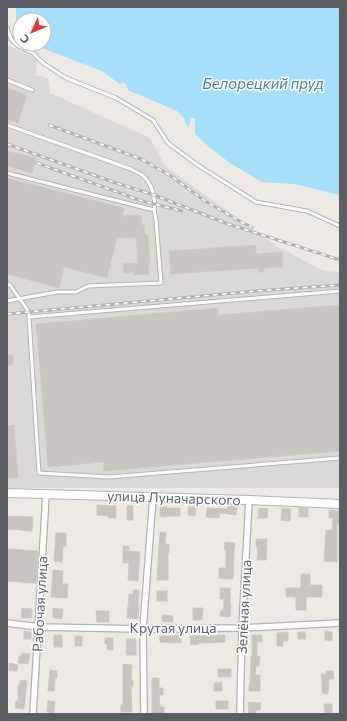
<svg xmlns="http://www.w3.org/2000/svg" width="347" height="721" viewBox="0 0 347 721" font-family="Commissioner,sans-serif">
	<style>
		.industrial { fill: #dbd9d5 }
		.water { fill: #a6dff9 }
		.building { fill: #c8c4bf; stroke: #d1cac2 }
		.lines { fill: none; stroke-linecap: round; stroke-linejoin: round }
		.lane-casing { stroke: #b0b4b7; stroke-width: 5 }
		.street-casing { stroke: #b0b4b7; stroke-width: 8 }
		.secondary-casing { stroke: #afb3b7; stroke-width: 10 }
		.lane { stroke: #fff; stroke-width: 3 }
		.street { stroke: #fff; stroke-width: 5.5 }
		.secondary { stroke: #fff; stroke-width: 8 }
		.rail-casing { stroke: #b1b2b3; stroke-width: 3 }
		.rail { stroke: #fff; stroke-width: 1.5; stroke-dasharray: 4.5; stroke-linecap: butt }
		.labels { text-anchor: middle; stroke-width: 3; stroke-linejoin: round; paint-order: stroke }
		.street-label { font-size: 14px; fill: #5b5f63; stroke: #fff }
		.water-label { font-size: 15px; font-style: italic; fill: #427ca2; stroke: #fff }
	</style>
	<rect width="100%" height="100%" fill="#ede9e3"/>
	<polygon class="industrial" points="7,45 37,59 36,75 48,78 50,93 150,138 166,167 278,247 324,271 340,272 340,488 7,488"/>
	<polygon class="water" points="16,7 340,7 340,195 294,184 262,182 230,163 209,147 195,134 195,118 191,118 188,129 184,118 177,111 128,90 126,84 122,82 121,85 102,71 37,46 35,44 44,44 44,20 20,20 20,29 16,26"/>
	<g class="building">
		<polygon points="7,88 27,95 18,123 7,120"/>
		<polygon points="7,151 36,158 32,173 7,166"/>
		<polygon points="7,178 124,208 122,216 141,215 142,225 144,225 145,235 148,235 150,264 148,265 149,274 134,275 134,272 124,273 123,264 138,263 136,237 117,238 107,278 64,267 59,288 7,274"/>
		<polygon points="256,245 256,254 282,252 283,267 264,268 264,272 258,272 258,268 171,274 169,251"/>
		<polygon points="340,305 340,451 104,471 103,462 48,467 36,324 218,308 218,315"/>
		<polygon points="7,355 13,355 13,365 7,366"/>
		<polygon points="14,425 18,478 7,478 7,426"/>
		<polygon points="97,505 116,506 116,518 108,518 108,516 97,515"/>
		<rect x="127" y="506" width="6" height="14"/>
		<polygon points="228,506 237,507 236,515 220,513 219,518 206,517 207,508 227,509"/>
		<polygon points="160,507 167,507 167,508 180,508 180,516 167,516 167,517 160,517"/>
		<polygon points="188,507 196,507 195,516 188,515"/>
		<polygon points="259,508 268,509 267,518 258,518"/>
		<polygon points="282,508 291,509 290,521 281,520"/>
		<rect x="299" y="508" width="9" height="9"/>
		<polygon points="329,510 339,511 339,524 337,524 337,562 324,561 326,530 332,530 333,518 329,518"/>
		<polygon points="7,516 33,517 32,531 7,529"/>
		<polygon points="160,532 166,533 165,544 169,544 169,553 168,553 168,580 157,580"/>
		<polygon points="56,533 66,533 66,546 63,546 62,562 54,561"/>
		<polygon points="256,539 267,539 266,560 257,560 258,547 256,547"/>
		<polygon points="225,542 235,543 234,551 233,579 219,578 219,568 226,568 226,550 224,550"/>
		<polygon points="123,546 129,546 129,551 140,552 138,581 128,580 129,563 123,563"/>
		<polygon points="7,549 38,551 36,583 7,581"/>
		<polygon points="53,570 63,571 62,584 68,584 67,598 51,597"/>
		<polygon points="301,574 310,574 310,585 322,585 322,597 306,597 306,610 296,610 296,597 286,597 286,588 301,588"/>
		<polygon points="220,588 230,588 230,604 231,604 230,617 220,616 221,610 223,611 224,599 220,599"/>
		<polygon points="133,590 139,590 138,607 139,607 138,619 127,618 129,594 133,594"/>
		<rect x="157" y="591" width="10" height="10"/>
		<polygon points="22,608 32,609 32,618 21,618"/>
		<polygon points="53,608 63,609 62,619 53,618"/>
		<polygon points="193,608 203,608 202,620 193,620"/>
		<polygon points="96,611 109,611 109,622 97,622"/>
		<polygon points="162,615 173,616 173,622 162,621"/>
		<polygon points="24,631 31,632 31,639 24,639"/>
		<polygon points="325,631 332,632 332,641 325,640"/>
		<polygon points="288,632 288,641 283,641 283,646 277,646 277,633"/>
		<polygon points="298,632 305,632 306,639 298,639"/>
		<rect x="54" y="635" width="8" height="12"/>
		<polygon points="174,635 181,635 181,643 160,642 160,636 174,636"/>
		<polygon points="198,635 198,636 225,635 225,642 199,643 199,644 191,645 190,636"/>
		<polygon points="252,635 262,635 262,642 257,642 257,656 260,656 259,666 256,666 255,675 260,675 260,691 249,691 249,684 250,684 251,656 252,656"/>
		<rect x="75" y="636" width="7" height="10"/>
		<polygon points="105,638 113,638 113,650 107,650 107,644 105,644"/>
		<polygon points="127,639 136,639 136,655 126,655"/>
		<polygon points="22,653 30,654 28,664 18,663 19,656 21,656"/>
		<polygon points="9,663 18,665 17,671 9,670"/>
		<polygon points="123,664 132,665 131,680 133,680 133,687 131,687 132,712 121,712 121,705 123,705"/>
		<rect x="218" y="669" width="13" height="8"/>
		<polygon points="50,670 57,671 57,678 55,678 54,691 48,691"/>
		<polygon points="326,671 333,671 334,679 329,679 328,694 322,693 322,679 321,674 326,674"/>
		<polygon points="152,678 159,678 159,688 163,688 163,695 159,695 160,707 164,707 164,714 152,714"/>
		<polygon points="20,680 27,681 24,709 15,708 16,701 18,701 18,685 20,685"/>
		<polygon points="222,682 222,691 214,691 214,683"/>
		<polygon points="48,701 55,702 54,713 47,712"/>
		<rect x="216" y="701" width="12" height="8"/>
		<polygon points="248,702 261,703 260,710 256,710 256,714 249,714"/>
		<polygon points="324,704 332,704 332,713 325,714"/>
	</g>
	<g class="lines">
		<g class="lane-casing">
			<g id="lane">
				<polyline points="7,28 11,39 18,46 33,53 43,63 66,78 116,98 153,120 168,143 196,164 256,202 307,211 340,226"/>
				<polyline points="7,80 32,90"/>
				<path d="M7,125l124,44c3,2 8,4 11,6 10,8 14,23 12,35"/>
				<polyline points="7,173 154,210 156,220 161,283 88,286 76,292 57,292 7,301"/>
				<polyline points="7,284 10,285 29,312 29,317 340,291"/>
				<polyline points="29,317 39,473 109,477 340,458"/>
			</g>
		</g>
		<g class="street-casing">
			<g id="street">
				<polyline points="7,623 39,627 143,629 242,628 340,623"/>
				<polyline points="33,714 46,494"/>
				<polyline points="144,714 143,629 153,497"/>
				<polyline points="240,714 242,628 249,500"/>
			</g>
		</g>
		<g class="secondary-casing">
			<polyline id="secondary" points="7,493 249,500 340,504"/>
		</g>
		<use href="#lane" class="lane"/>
		<use href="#street" class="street"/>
		<use href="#secondary" class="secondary"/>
		<g class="rail-casing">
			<g id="rail">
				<polyline points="49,125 141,159 171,176 205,201 243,223 252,227"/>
				<polyline points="7,144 116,183 154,195 228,224 340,260"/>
				<polyline points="37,163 142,201 182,211"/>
				<polyline points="7,314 256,291 340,285"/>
			</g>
		</g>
		<use href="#rail" class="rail"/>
	</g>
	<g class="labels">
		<g class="street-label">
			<text transform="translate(174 498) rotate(2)" y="5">улица Луначарского</text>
			<text transform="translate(40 604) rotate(-87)" y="5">Рабочая улица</text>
			<text transform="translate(244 607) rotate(-87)" y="5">Зелёная улица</text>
			<text x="173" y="633">Крутая улица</text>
		</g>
		<g class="water-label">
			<text x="263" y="89">Белорецкий пруд</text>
		</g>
	</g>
	<rect width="347" height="721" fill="none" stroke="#5b5f63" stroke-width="16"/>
	<g transform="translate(32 32) rotate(226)"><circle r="19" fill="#ffffff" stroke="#bdbfc1"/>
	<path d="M0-3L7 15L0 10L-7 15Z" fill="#de383f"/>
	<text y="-6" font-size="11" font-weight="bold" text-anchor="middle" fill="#5b5f63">С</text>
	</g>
</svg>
